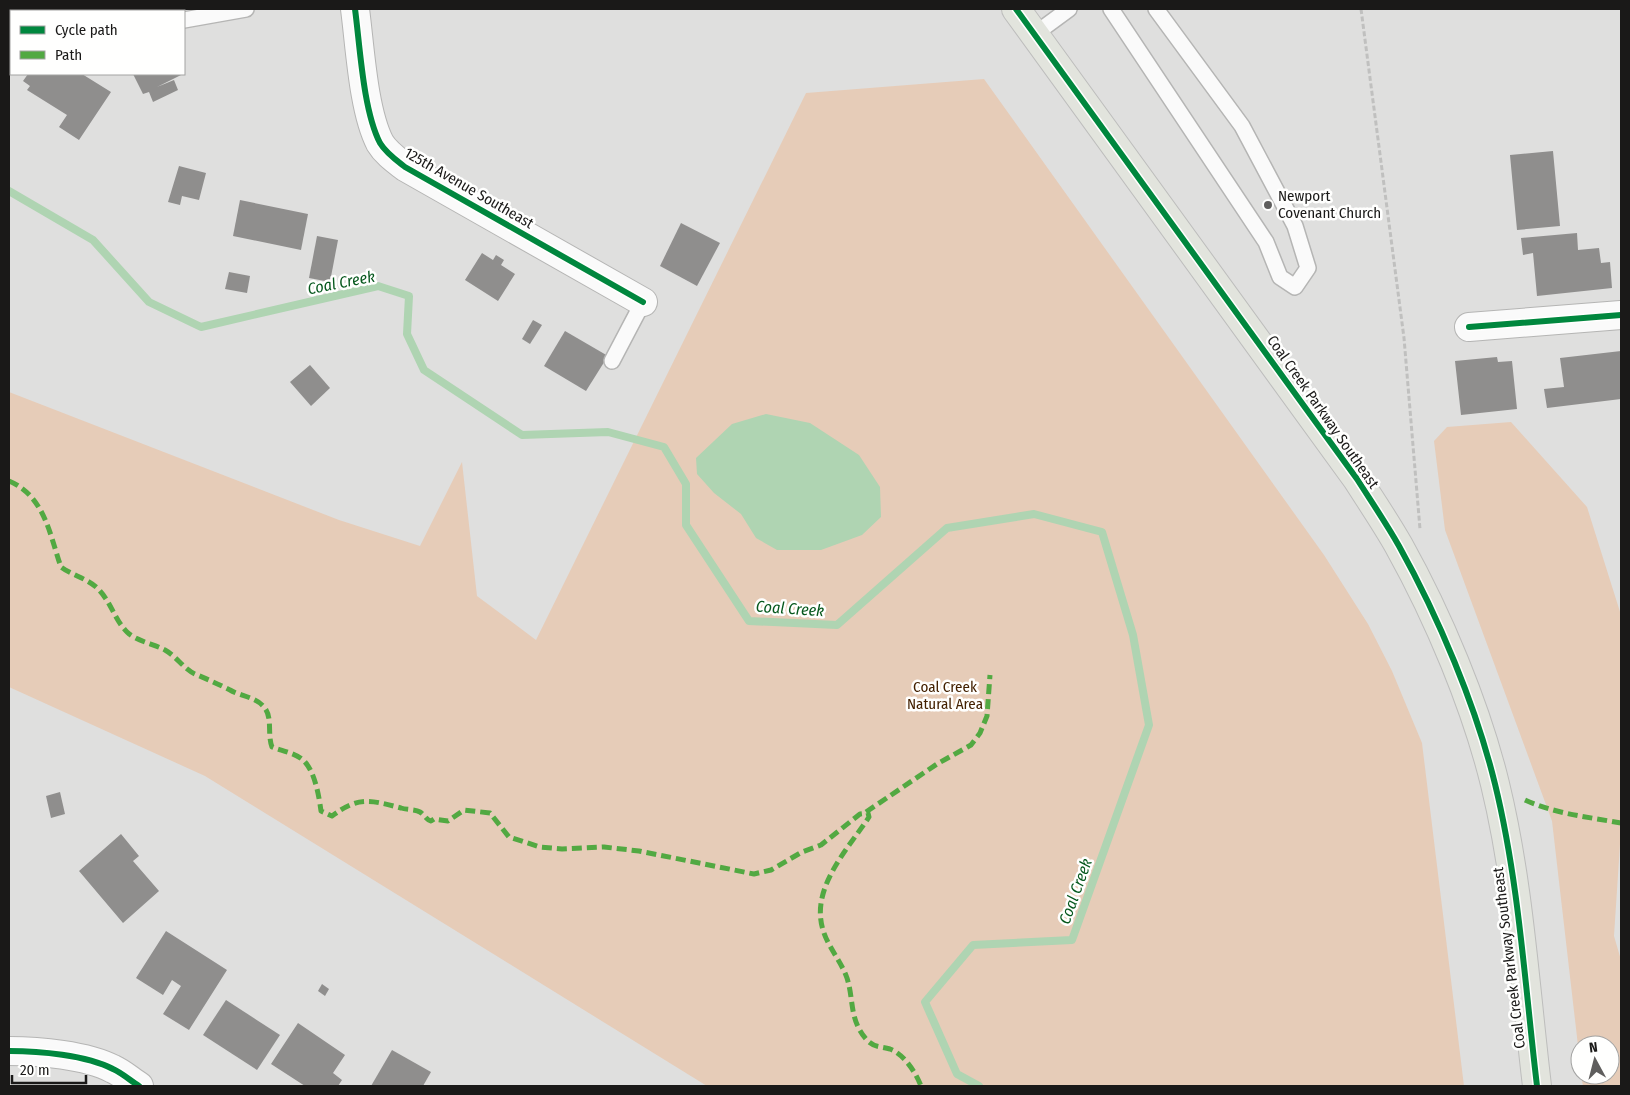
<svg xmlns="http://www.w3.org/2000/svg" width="1630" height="1095" viewBox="0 0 1630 1095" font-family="'Fira Sans Condensed',sans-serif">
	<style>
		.green { fill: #e6ccb8 }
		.water { fill: #afd4b2 }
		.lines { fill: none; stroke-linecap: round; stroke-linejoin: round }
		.stream { stroke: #afd4b2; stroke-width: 8 }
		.building { fill: #8f8e8d }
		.lane-casing { stroke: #b5b5b4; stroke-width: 18 }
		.street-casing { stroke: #b5b5b4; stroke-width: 30 }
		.primary-casing { stroke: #bdbdbc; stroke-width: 30 }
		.path { stroke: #c0c0bf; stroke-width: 3; stroke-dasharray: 5 2.5; stroke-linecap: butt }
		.lane { stroke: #fafafa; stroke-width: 15 }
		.street { stroke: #fafafa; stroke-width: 28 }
		.primary { stroke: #e2e4dd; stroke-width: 28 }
		.quiet { stroke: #52a942; stroke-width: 5; stroke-dasharray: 10 5; stroke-linecap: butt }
		.cycleway-casing { stroke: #fffffe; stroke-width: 9 }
		.cycleway { stroke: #00873e; stroke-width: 6 }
		.poi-dot { fill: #5f5e5d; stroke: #fffffe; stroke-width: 2 }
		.labels { text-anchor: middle; stroke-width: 5; stroke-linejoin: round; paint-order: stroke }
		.street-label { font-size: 15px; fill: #1a1918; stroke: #fffffe }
		.poi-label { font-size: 15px; fill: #1a1918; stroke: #fffffe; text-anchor: start }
		.park-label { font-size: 15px; fill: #432000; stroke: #fffffe }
		.water-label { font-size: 16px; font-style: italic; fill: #06581d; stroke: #fffffe }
	</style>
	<rect width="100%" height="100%" fill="#dfdfde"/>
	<g class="green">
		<polygon points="984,79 1324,555 1368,624 1392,671 1422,743 1464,1086 707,1086 205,776 9,687 9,392 339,520 420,546 462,462 477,596 536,640 806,93"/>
		<polygon points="1511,422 1587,507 1621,615 1621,829 1614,936 1621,960 1621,1086 1583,1086 1581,1075 1610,1075 1610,1045 1580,1045 1580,1063 1552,821 1445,530 1434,441 1447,427"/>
	</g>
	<polygon class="water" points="766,414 810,423 859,455 880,487 881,517 862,535 821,550 777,550 756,538 741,514 714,493 697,474 696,458 732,424"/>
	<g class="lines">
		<polyline class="stream" points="9,191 93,240 149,302 201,327 378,286 409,296 407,334 424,370 522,435 608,432 664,447 686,484 686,525 749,621 837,625 947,528 1034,514 1102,532 1133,635 1149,725 1072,940 973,945 925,1002 957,1074 979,1086"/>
	</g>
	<g class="building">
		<polygon points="28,74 82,74 111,92 79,140 59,127 67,115 27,90 30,86 23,81"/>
		<polygon points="133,74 183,74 157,87 174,80 178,90 153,102 149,92 143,94"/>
		<polygon points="1553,151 1560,226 1517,230 1510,155"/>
		<polygon points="179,166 206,173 199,200 182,196 180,205 168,202"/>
		<polygon points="240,200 308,214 301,250 233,236"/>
		<polygon points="681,223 720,243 697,286 660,266"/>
		<polygon points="1577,233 1578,250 1599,248 1601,263 1610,262 1612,288 1537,296 1533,253 1523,255 1521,238"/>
		<polygon points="317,236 338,240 330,282 309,278"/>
		<polygon points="482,253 493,260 496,255 504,260 501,265 515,274 498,301 465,280"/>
		<polygon points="229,272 250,276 247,293 225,289"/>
		<polygon points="533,320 542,325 530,344 522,339"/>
		<polygon points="565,331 608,356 586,391 544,366"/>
		<polygon points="1621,351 1621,399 1547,408 1544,389 1564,387 1560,358"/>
		<polygon points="1497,357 1498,362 1512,361 1517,409 1461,415 1455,361"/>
		<polygon points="310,365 330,388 311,406 290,382"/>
		<polygon points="60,792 65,814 51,818 46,796"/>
		<polygon points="121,834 139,856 133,861 159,891 123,923 79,871"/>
		<polygon points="166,931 227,970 189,1030 163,1014 181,986 172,980 163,995 136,978"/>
		<polygon points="322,984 329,989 325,996 318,991"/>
		<polygon points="226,1000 280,1035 257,1070 203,1035"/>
		<polygon points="298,1023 345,1055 333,1073 342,1080 338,1086 305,1086 271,1064"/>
		<polygon points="392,1050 431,1072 423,1086 371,1086"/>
	</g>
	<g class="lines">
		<g class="lane-casing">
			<g id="lane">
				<polyline points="1111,9 1266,242 1280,277 1295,287 1308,268 1295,226 1242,126 1156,9"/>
				<polyline points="184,20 246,9"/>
				<polyline points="1035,34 1069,9"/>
				<polyline points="612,361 643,302"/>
			</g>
		</g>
		<g class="street-casing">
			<g id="street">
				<path d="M355,9c5,37 8,101 25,134 6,10 16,17 25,24l238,135"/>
				<polyline points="1469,327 1621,315"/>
				<path d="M9,1051c30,0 77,4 104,18 9,4 18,12 26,17"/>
			</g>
		</g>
		<g class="primary-casing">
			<path id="primary" d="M1016,9l341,470c14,22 29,44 42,67 39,70 77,160 96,238 24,98 30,202 42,302"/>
		</g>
		<polyline class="path" points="1361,9 1404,338 1420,529"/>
		<use href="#lane" class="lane"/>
		<use href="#street" class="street"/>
		<use href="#primary" class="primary"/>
		<g class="quiet">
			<path d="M9,481c36,15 41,55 52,86 12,9 29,12 39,24 11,12 15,29 27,41 9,9 27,12 38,18 11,6 19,19 30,24 12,5 23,10 35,16 10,6 26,7 34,17 9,10 3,27 8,40 10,4 25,6 33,15 10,11 14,34 16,49l11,5c27,-20 38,-16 69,-8 6,2 14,1 19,4 5,3 6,8 11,9l3,-2 14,2 16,-11 26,3 19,24 31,10 22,2 42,-2 35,4 115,23 17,-4 31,-18 19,-7 39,-31 8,-1 1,4c-21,32 -59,71 -46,113 5,17 18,31 24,48 7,22 2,41 19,61 8,9 14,7 24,10 14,5 26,24 31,37"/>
			<path d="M1525,800c31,14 63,17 96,23"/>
			<polyline points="866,812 937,764 971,745 980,733 987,716 990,675"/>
		</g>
		<g class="cycleway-casing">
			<g id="cycleway">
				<path d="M355,9c5,37 8,101 25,134 6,10 16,17 25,24l238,135"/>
				<path d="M1016,9l341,470c14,22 29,44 42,67 39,70 77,160 96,238 24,98 30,202 42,302"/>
				<polyline points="1469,327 1621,315"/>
				<path d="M9,1051c30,0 77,4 104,18 9,4 18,12 26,17"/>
			</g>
		</g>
		<use href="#cycleway" class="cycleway"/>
	</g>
	<circle class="poi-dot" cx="1268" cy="205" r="5"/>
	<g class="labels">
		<g class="street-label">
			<text transform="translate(469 188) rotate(30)" y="5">125th Avenue Southeast</text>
			<text transform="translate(1323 412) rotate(55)" y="5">Coal Creek Parkway Southeast</text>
			<text transform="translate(1509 958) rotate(-97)" y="5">Coal Creek Parkway Southeast</text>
		</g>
		<g class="poi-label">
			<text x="1278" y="201">Newport<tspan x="1278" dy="17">Covenant Church</tspan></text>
		</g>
		<g class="park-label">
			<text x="945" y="692">Coal Creek<tspan x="945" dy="17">Natural Area</tspan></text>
		</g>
		<g class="water-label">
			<text transform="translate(341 282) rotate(-11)" y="6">Coal Creek</text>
			<text transform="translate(790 608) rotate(4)" y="6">Coal Creek</text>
			<text transform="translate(1075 891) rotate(-70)" y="6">Coal Creek</text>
		</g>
	</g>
	<rect width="1630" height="1095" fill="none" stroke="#1a1918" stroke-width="20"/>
	<rect x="10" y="10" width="175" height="65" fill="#fffffe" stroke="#a3a3a2"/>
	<rect x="20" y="26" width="25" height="8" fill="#00873e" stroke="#a3a3a2"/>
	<text x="55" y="35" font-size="15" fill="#1a1918">Cycle path</text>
	<rect x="20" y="51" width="25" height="8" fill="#52a942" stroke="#a3a3a2"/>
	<text x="55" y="60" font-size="15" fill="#1a1918">Path</text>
	<g transform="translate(1595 1060) rotate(353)"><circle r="24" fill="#fffffe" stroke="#a3a3a2"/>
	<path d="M0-4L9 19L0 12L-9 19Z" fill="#5f5e5d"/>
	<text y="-8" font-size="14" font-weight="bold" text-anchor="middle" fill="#1a1918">N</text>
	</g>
	<path d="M12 1075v8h74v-8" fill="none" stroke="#1a1918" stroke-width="2.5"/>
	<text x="20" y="1075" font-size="15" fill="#1a1918" stroke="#fffffe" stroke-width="4" paint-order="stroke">20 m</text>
</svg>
